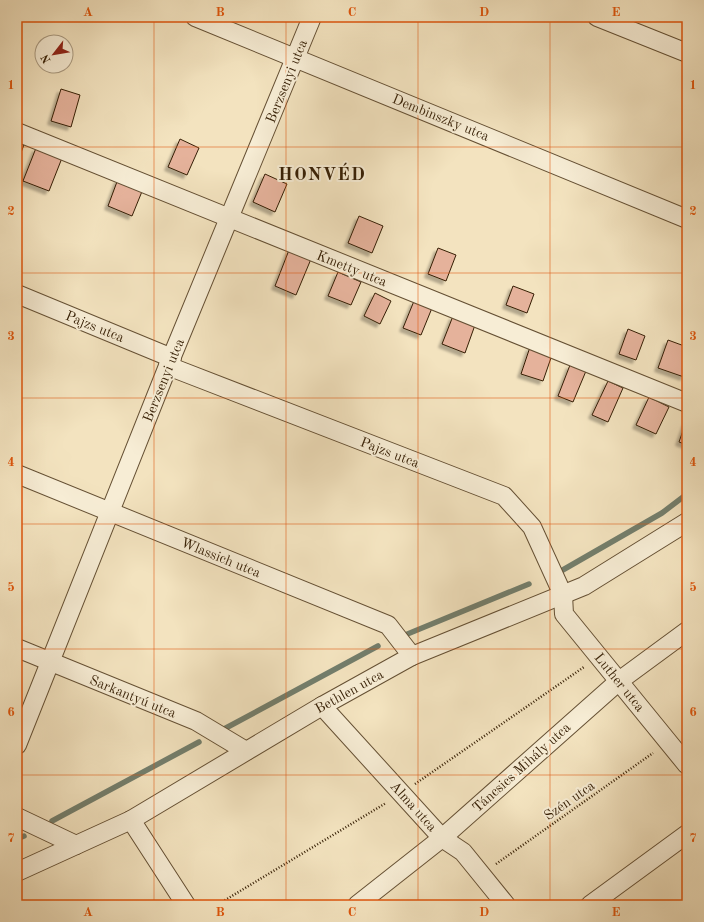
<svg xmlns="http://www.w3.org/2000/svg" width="704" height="922" viewBox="0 0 704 922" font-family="'Old Standard TT',serif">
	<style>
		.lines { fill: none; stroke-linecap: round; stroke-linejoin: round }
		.stream { stroke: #737e6c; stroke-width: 5.5 }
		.building { fill: #e5b29b; stroke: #361f05; filter: url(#shadow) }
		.minor-casing { stroke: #655034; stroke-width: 20 }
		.path { stroke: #361f05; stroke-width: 2.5; stroke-dasharray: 1 2; stroke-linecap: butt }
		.minor { stroke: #f7edd5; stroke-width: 18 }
		.grid { fill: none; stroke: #df560c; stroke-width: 1; stroke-opacity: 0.55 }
		.labels { text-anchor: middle; stroke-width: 4; stroke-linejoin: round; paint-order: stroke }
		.street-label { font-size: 14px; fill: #361f05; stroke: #f7edd5 }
		.district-label { font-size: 18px; font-weight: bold; letter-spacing: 1px; fill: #361f05; stroke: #f7edd5 }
		.neatline { fill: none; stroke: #df560c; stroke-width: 1.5 }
		.grid-label { font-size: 13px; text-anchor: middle; font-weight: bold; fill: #df560c }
	</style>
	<defs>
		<filter id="shadow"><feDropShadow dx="-3.5" dy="3.5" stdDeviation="1" flood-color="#0004"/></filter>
	</defs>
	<rect width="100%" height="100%" fill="#f3e3bf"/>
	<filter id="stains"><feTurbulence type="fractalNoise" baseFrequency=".005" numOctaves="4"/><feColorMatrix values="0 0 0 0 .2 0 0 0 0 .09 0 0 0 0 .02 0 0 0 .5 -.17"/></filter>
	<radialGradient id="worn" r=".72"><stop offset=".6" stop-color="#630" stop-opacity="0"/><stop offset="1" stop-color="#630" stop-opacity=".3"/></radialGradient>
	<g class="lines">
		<g class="stream">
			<polyline points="561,571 662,513 687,494"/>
			<polyline points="405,635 529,584"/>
			<polyline points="224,729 378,646"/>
			<polyline points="52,821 199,742"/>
			<polyline points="17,839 24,836"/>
		</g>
	</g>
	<g class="building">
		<polygon points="61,89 80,95 71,127 51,121"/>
		<polygon points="17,139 25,142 19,158 17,157"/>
		<polygon points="180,139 199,148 187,175 168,167"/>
		<polygon points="36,148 62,158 49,191 23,181"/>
		<polygon points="265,174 287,184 275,212 253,202"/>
		<polygon points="118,179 143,189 132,216 108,206"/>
		<polygon points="359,216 383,226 372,253 348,243"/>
		<polygon points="438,248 456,255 446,281 428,274"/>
		<polygon points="289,250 311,259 296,295 275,286"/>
		<polygon points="338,272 361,282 351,305 328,296"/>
		<polygon points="513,286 534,294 527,313 506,305"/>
		<polygon points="375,293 391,301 380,324 364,316"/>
		<polygon points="414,301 432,308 421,335 403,328"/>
		<polygon points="453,316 475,325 465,353 442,344"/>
		<polygon points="628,329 645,336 636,360 619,354"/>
		<polygon points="668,340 687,347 687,368 684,377 658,368"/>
		<polygon points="530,347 552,355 543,381 521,374"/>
		<polygon points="570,365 586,371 573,402 558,396"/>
		<polygon points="608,381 623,388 608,422 592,415"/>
		<polygon points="649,397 669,407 656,434 636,425"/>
		<polygon points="686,422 687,422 687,445 679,442"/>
	</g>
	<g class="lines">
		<g class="minor-casing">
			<g id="minor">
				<polyline points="195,17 687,219"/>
				<polyline points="597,17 687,53"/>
				<polyline points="17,132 687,403"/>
				<polyline points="17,294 172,358"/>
				<polyline points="168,366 504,496 532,527 563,595 564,614 687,765"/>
				<polyline points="17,474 388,625 412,656"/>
				<polyline points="17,648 196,721 246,751"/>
				<polyline points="322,706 442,838 463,852 506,905"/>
				<polyline points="17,745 168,366 312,17"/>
				<polyline points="17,817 76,845"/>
				<polyline points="131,820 186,905"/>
				<polyline points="17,872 131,820 322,706 412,656 584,586 687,522"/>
				<polyline points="357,905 442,838 619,681 687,631"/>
				<polyline points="590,905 687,834"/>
			</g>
		</g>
		<g class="path">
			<polyline points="415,784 584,667"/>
			<polyline points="496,864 653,753"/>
			<polyline points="217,905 386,803"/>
		</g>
		<use href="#minor" class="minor"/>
	</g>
	<path class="grid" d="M154,17v888M286,17v888M418,17v888M550,17v888M17,147h670M17,273h670M17,398h670M17,524h670M17,649h670M17,775h670"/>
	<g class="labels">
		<g class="street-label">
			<text transform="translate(286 81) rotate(-68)" y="5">Berzsenyi utca</text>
			<text transform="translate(441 117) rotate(22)" y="5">Dembinszky utca</text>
			<text transform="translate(352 268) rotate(22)" y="5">Kmetty utca</text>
			<text transform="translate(95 326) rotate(22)" y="5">Pajzs utca</text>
			<text transform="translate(163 380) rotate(-68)" y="5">Berzsenyi utca</text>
			<text transform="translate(390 452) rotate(21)" y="5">Pajzs utca</text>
			<text transform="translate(221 557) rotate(22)" y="5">Wlassich utca</text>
			<text transform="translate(620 682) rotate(51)" y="5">Luther utca</text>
			<text transform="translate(349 691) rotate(-29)" y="5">Bethlen utca</text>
			<text transform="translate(133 696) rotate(22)" y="5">Sarkantyú utca</text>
			<text transform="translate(521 767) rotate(-42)" y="5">Táncsics Mihály utca</text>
			<text transform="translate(569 800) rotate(-35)" y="5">Szén utca</text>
			<text transform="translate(414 806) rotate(48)" y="5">Alma utca</text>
		</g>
		<g class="district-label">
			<text x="322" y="180">HONVÉD</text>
		</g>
	</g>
	<rect width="704" height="922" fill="none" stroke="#f3e3bf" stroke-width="44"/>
	<g transform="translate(54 54) rotate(239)"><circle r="19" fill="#f7edd5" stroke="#aa9b82"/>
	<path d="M0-3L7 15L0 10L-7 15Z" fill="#8f2418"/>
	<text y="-6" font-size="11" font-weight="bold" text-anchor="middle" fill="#361f05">N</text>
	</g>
	<rect x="22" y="22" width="660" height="878" class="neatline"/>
	<g class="grid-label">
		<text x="88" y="16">A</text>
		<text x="220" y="16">B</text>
		<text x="352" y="16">C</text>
		<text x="484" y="16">D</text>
		<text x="616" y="16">E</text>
		<text x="11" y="89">1</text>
		<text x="693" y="89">1</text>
		<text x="11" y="215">2</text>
		<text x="693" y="215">2</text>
		<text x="11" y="340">3</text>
		<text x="693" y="340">3</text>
		<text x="11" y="466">4</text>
		<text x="693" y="466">4</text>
		<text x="11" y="591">5</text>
		<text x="693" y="591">5</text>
		<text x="11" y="716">6</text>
		<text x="693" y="716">6</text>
		<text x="11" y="842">7</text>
		<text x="693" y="842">7</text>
		<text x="88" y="916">A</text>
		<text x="220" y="916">B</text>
		<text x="352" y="916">C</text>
		<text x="484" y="916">D</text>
		<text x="616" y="916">E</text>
	</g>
	<rect width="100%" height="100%" filter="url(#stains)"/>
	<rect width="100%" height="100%" fill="url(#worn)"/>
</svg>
